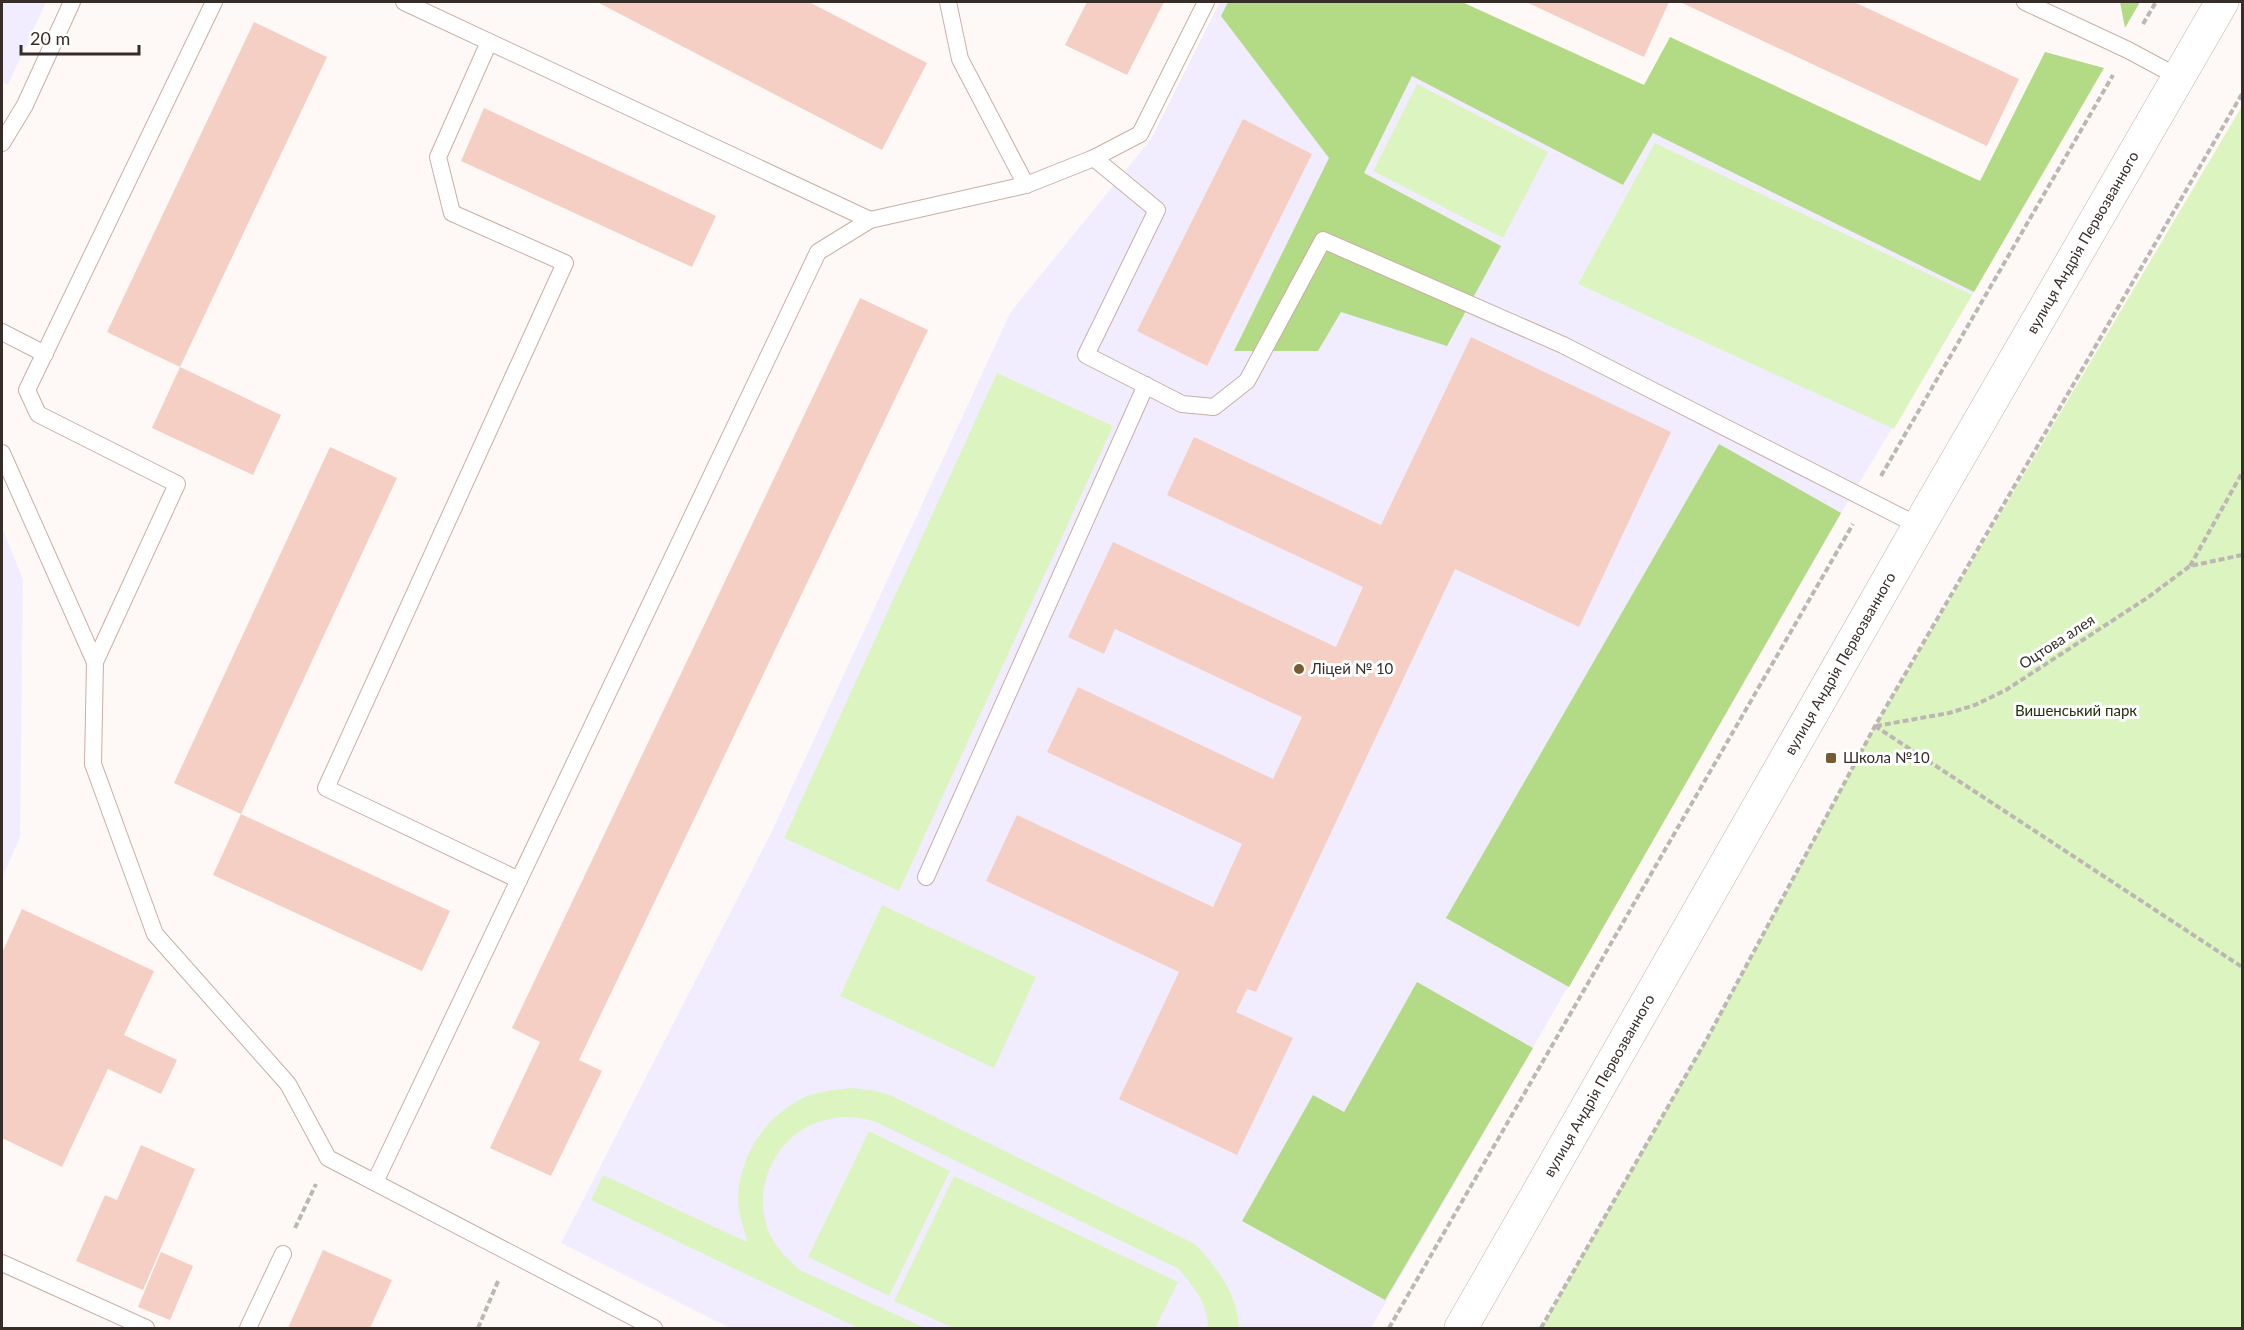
<svg xmlns="http://www.w3.org/2000/svg" width="2244" height="1330" viewBox="0 0 2244 1330" font-family="Lato,sans-serif">
	<style>
		.education { fill: #f1edff }
		.green { fill: #dcf5c0 }
		.forest { fill: #b3da85 }
		.building { fill: #f6cfc4 }
		.lines { fill: none; stroke-linecap: round; stroke-linejoin: round }
		.service-casing { stroke: #c8afa4; stroke-width: 18 }
		.tertiary-casing { stroke: #c8afa4; stroke-width: 34 }
		.path { stroke: #bdb7b3; stroke-width: 4; stroke-dasharray: 6 3; stroke-linecap: butt }
		.service { stroke: #fff; stroke-width: 16 }
		.tertiary { stroke: #fff; stroke-width: 33 }
		.poi-dot { fill: #785c2f; stroke: #fff; stroke-width: 2 }
		.labels { text-anchor: middle; stroke-width: 6; stroke-linejoin: round; paint-order: stroke }
		.street-label { font-size: 15px; fill: #362c28; stroke: #fff }
		.poi-label { font-size: 15px; fill: #362c28; stroke: #fff; text-anchor: start }
		.park-label { font-size: 15px; fill: #24320f; stroke: #fff }
	</style>
	<rect width="100%" height="100%" fill="#fef9f6"/>
	<g class="education">
		<polygon points="2,2 46,2 8,85 2,82"/>
		<polygon points="1220,2 1386,2 1980,282 1846,505 1371,1328 730,1328 561,1243 771,833 1010,313 1151,139"/>
		<polygon points="2,527 23,580 20,837 2,878"/>
	</g>
	<g class="green">
		<polygon points="1417,84 1548,152 1503,238 1373,171"/>
		<polygon points="2242,106 2242,1328 1541,1328 1708,1037 1875,726"/>
		<polygon points="1655,143 1972,295 1894,429 1578,284"/>
		<polygon points="997,373 1113,426 899,891 784,838"/>
		<polygon points="882,905 1036,977 994,1068 840,996"/>
		<path d="M851,1088l21,2 18,5 305,149c23,25 42,49 44,84h-31c0,-25 -15,-43 -31,-60l-301,-146c-15,-4 -30,-7 -46,-3 -53,9 -83,72 -58,119 7,13 17,22 28,32l125,58h-67l-267,-128 12,-25 144,67c-3,-14 -8,-26 -9,-41 0,-43 25,-82 63,-102 15,-8 33,-9 50,-11z"/>
		<polygon points="869,1131 950,1171 889,1296 808,1257"/>
		<polygon points="954,1176 1178,1282 1155,1328 953,1328 894,1301"/>
	</g>
	<g class="forest">
		<polygon points="1228,2 1462,2 1644,85 1670,37 1980,181 2045,52 2104,68 1974,292 1653,133 1623,185 1412,76 1364,173 1501,246 1447,346 1341,312 1318,351 1234,351 1329,158 1221,16"/>
		<polygon points="2120,2 2140,2 2125,28"/>
		<polygon points="1719,444 1841,513 1569,987 1446,918"/>
		<polygon points="1417,982 1533,1048 1385,1300 1242,1221 1313,1095 1344,1112"/>
	</g>
	<g class="building">
		<polygon points="597,2 809,2 927,63 882,150"/>
		<polygon points="1087,2 1164,2 1127,75 1065,45"/>
		<polygon points="1526,2 1669,2 1644,57"/>
		<polygon points="1680,2 1854,2 2019,79 1987,146"/>
		<polygon points="254,22 327,57 180,367 107,332"/>
		<polygon points="484,108 716,216 692,267 461,161"/>
		<polygon points="1243,119 1312,154 1207,366 1137,331"/>
		<polygon points="860,298 928,330 579,1060 602,1071 551,1176 490,1148 540,1042 512,1028"/>
		<polygon points="1471,337 1671,432 1579,627 1455,569 1256,992 1247,989 1236,1012 1293,1038 1237,1155 1119,1099 1179,972 986,881 1017,815 1213,907 1242,844 1047,752 1078,687 1273,779 1302,717 1115,629 1104,654 1068,637 1113,542 1336,647 1363,587 1167,495 1194,437 1381,525"/>
		<polygon points="180,367 281,415 253,475 152,428"/>
		<polygon points="330,447 397,478 241,814 174,783"/>
		<polygon points="241,814 450,911 422,971 213,875"/>
		<polygon points="22,909 154,971 124,1035 177,1060 161,1094 108,1069 62,1167 2,1138 2,953"/>
		<polygon points="141,1145 195,1169 143,1290 76,1261 105,1195 117,1200"/>
		<polygon points="323,1250 392,1280 370,1328 288,1328"/>
		<polygon points="161,1252 193,1266 170,1320 138,1307"/>
	</g>
	<g class="lines">
		<g class="service-casing">
			<g id="service">
				<polyline points="404,2 870,220"/>
				<polyline points="948,2 960,59 1026,185"/>
				<polyline points="2025,2 2128,50 2180,78"/>
				<polyline points="489,42 438,157 452,213 565,263 326,788 519,880"/>
				<polyline points="2,143 25,105 72,2"/>
				<polyline points="1094,158 1157,210 1086,355 1182,404 1214,407 1247,381 1323,240 1563,345 1919,526"/>
				<polyline points="2,332 45,354"/>
				<polyline points="2,453 95,662 93,764 155,934 288,1084 328,1158 654,1328"/>
				<polyline points="95,662 177,484 38,414 27,390 214,2"/>
				<polyline points="926,877 1146,385"/>
				<polyline points="375,1182 818,252 870,220 1026,185 1094,158 1140,134 1206,2"/>
				<polyline points="2,1263 146,1328"/>
				<polyline points="248,1328 283,1254"/>
			</g>
		</g>
		<g class="tertiary-casing">
			<g id="tertiary">
				<path id="s1" d="M1461,1328l458,-802 303,-524"/>
			</g>
		</g>
		<g class="path">
			<polyline points="2143,24 2156,2"/>
			<polyline points="1881,476 2113,75"/>
			<polyline points="2190,566 2242,473"/>
			<polyline points="1875,726 2242,967"/>
			<polyline points="1876,726 1949,713 1975,705 2006,690 2147,598 2190,566 2242,555"/>
			<polyline points="295,1228 316,1184"/>
			<polyline points="478,1328 499,1279"/>
			<polyline points="1389,1328 1853,524"/>
			<polyline points="1541,1328 1708,1037 1875,726 2242,94"/>
		</g>
		<use href="#service" class="service"/>
		<use href="#tertiary" class="tertiary"/>
	</g>
	<g class="poi-dot">
		<circle cx="1299" cy="669" r="6"/>
		<rect x="1825" y="752" width="12" height="12" rx="3"/>
	</g>
	<g class="labels">
		<g class="street-label">
			<text dy="5" stroke="none"><textPath href="#s1" startOffset="1251">вулиця Андрія Первозванного</textPath></text>
			<text transform="translate(2057 642) rotate(-33)" y="5">Оцтова алея</text>
			<text dy="5" stroke="none"><textPath href="#s1" startOffset="765">вулиця Андрія Первозванного</textPath></text>
			<text dy="5" stroke="none"><textPath href="#s1" startOffset="279">вулиця Андрія Первозванного</textPath></text>
		</g>
		<g class="poi-label">
			<text x="1311" y="674">Ліцей № 10</text>
			<text x="1843" y="763">Школа №10</text>
		</g>
		<g class="park-label">
			<text x="2076" y="716">Вишенський парк</text>
		</g>
	</g>
	<rect width="2244" height="1330" fill="none" stroke="#362c28" stroke-width="6"/>
	<path d="M21 45v9h118v-9" fill="none" stroke="#362c28" stroke-width="3"/>
	<text x="30" y="45" font-size="18" fill="#362c28" stroke="#ffffff" stroke-width="4.5" paint-order="stroke">20 m</text>
</svg>
